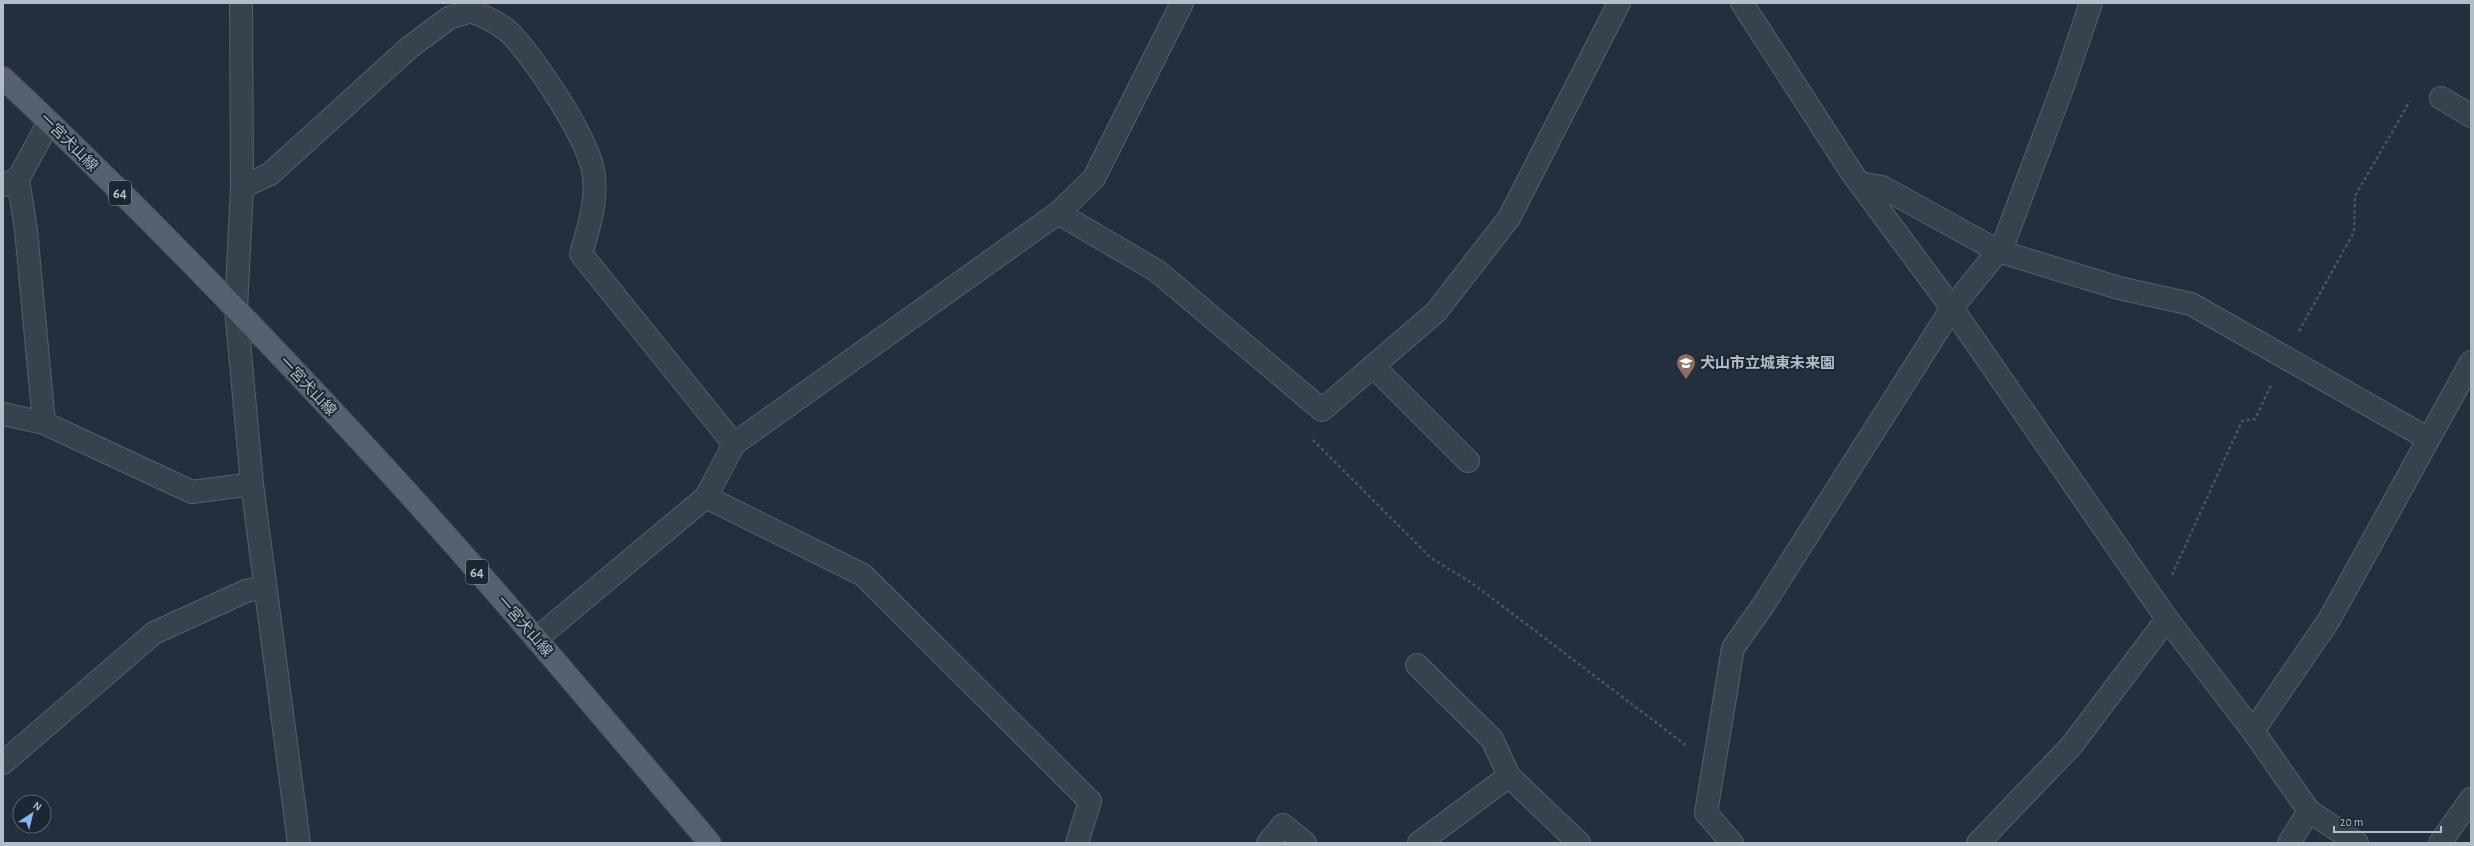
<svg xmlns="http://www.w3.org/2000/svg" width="2474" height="846" viewBox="0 0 2474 846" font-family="'Alegreya Sans','Noto Sans JP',sans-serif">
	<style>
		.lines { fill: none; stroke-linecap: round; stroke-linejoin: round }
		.minor-casing { stroke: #565f6c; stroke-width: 24 }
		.major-casing { stroke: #414a57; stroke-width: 24 }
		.path { stroke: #44595c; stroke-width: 2.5; stroke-dasharray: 3 3; stroke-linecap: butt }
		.minor { stroke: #38414e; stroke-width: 22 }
		.major { stroke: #56606e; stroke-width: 22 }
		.labels { text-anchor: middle; stroke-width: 4; stroke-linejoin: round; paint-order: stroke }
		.shield { fill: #1d2633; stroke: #878f9c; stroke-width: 1 }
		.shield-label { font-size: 14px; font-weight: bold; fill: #b4bcc9 }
		.street-label { font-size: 15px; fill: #b4bcc9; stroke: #1d2633 }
		.poi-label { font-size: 15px; font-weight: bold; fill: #b4bcc9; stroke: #1d2633; text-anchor: start }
	</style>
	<rect width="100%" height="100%" fill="#242f3e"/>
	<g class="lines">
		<g class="minor-casing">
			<g id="minor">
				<polyline points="241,3 242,187 236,309 252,484 299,843"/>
				<polyline points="1742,3 1852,173 1952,308 2167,619 2253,731 2309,811 2357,843"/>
				<polyline points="2441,98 2471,116"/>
				<polyline points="18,179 26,230 44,423"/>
				<polyline points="1860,183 1882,187 1998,251 2119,288 2191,304 2427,438"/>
				<polyline points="3,185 18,179 49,122"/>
				<path d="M242,187l28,-13 140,-127 39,-29 22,-7c15,6 31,13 42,25 24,27 78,105 81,141 3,25 -6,53 -13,77l153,190"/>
				<polyline points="1058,213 1157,271 1322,410 1436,312 1509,218 1619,3"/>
				<polyline points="1373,366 1468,461"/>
				<polyline points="3,414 44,423 192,492 252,484"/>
				<polyline points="706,497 863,575 1090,801 1077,843"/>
				<polyline points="536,639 706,497 734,444 1058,213 1094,178 1182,3"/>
				<polyline points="1417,665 1492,739 1509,776"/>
				<polyline points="2253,731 2329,620 2471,362"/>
				<polyline points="3,763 154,633 246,591 265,587"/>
				<polyline points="1268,843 1283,825 1305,843"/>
				<polyline points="1419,843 1509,776 1579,843"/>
				<polyline points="1732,843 1706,813 1733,648 1764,604 1952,308 2003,245 2064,83 2091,3"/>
				<polyline points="1978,843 2072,745 2167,619"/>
				<polyline points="2289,843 2309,811"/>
				<polyline points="2440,843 2471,799"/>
			</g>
		</g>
		<g class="major-casing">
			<path id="major" d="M3,78c133,125 261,258 385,393 111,121 215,247 322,372"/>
		</g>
		<g class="path">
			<polyline points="2299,331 2354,232 2355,196 2410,101"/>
			<polyline points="1313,440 1431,558 1472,583 1687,746"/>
			<polyline points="2172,575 2242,421 2255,419 2272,383"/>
		</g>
		<use href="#minor" class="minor"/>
		<use href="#major" class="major"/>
	</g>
	<defs>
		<g id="school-pin" transform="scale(1)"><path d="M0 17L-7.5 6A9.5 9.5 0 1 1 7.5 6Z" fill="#8d6e63" stroke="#1d2633"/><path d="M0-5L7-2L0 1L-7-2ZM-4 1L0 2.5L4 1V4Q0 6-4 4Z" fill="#fff"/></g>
	</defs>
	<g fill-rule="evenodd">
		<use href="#school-pin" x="1686" y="363"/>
	</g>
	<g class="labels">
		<g class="shield">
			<rect x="109" y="181" width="22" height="24" rx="3"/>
			<rect x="466" y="560" width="22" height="24" rx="3"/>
		</g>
		<g class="shield-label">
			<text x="120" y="198">64</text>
			<text x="477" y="577">64</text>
		</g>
		<g class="street-label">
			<text transform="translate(69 142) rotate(45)" y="5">一宮犬山線</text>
			<text transform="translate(308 386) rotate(47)" y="5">一宮犬山線</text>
			<text transform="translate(525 626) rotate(49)" y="5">一宮犬山線</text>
		</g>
		<g class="poi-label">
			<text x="1700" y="368">犬山市立城東未来園</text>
		</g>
	</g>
	<rect width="2474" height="846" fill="none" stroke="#b4bcc9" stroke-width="8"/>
	<g transform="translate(32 814) rotate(35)"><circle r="19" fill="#1d2633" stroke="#59626f"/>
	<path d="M0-3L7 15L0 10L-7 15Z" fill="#8ab4f8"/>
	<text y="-6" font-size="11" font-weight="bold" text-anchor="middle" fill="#b4bcc9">N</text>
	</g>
	<path d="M2334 826v6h107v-6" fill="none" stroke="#b4bcc9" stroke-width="2"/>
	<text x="2340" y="826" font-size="12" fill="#b4bcc9" stroke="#1d2633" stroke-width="3" paint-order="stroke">20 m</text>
</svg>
